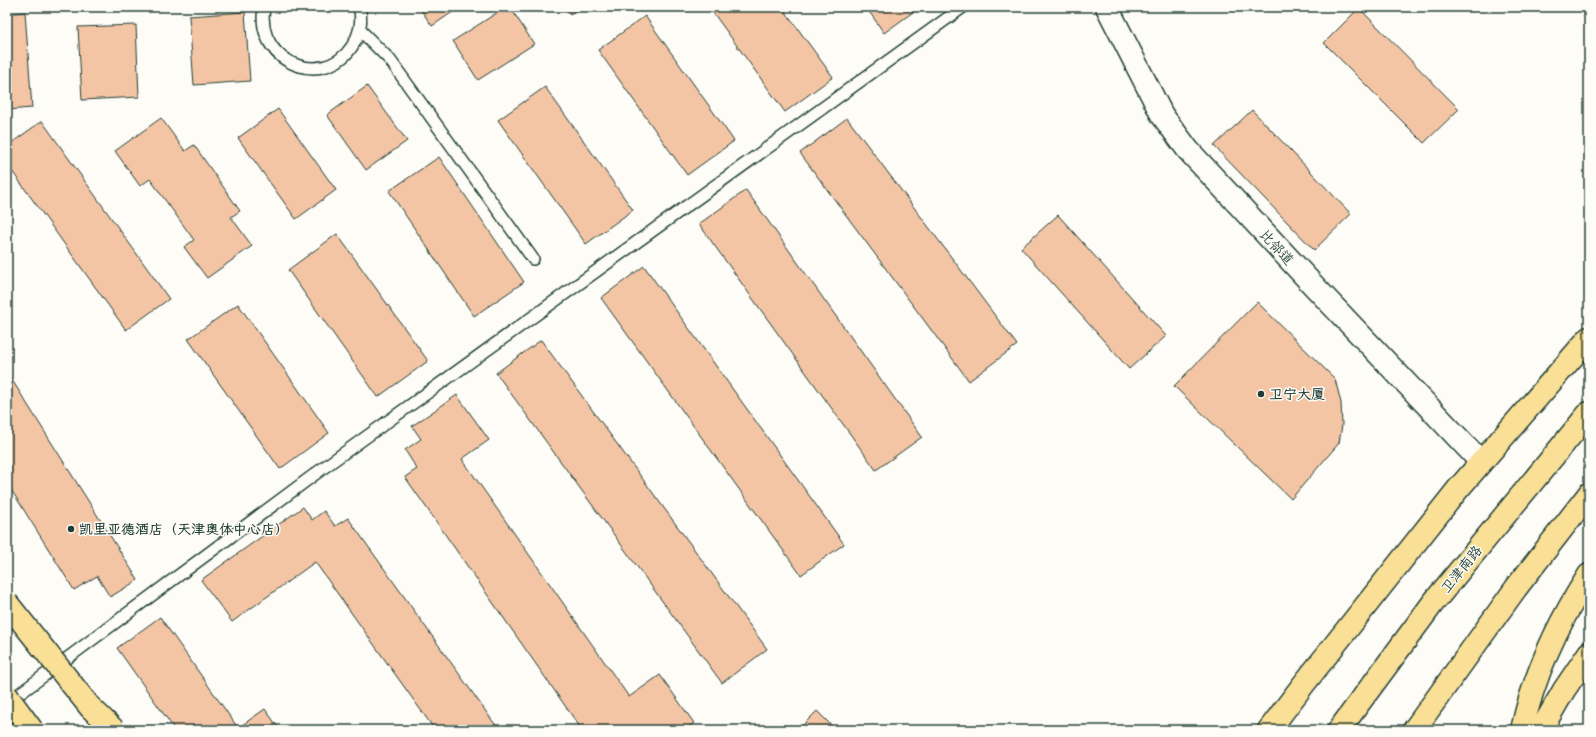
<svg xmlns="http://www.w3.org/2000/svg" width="1596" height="737" viewBox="0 0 1596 737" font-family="'Shantell Sans','LXGW WenKai TC',sans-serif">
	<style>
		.building { fill: #f4c5a4; stroke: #1f3d34 }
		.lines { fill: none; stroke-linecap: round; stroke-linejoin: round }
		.service-casing { stroke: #1f3d34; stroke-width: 14 }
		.minor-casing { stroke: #1f3d34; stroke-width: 25 }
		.primary-casing { stroke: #1f3d34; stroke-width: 25 }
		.trunk-casing { stroke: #1f3d34; stroke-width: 25 }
		.service { stroke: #fdfcf7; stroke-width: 11 }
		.minor { stroke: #fdfcf7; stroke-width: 22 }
		.primary { stroke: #fadf96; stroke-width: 22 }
		.trunk { stroke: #fadf96; stroke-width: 22 }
		.trunk-bridge-casing { stroke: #1f3d34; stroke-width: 25; stroke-linecap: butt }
		.trunk-bridge { stroke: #fadf96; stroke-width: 22 }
		.poi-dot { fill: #1f3d34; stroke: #fdfcf7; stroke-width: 1.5 }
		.labels { text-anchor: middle; stroke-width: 3; stroke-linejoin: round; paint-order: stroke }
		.street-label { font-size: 14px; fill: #1f3d34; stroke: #fdfcf7 }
		.poi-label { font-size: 14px; font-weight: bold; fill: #1f3d34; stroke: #fdfcf7; text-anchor: start }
	</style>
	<rect width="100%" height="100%" fill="#fdfcf7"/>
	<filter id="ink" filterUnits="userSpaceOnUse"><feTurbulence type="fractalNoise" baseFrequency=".025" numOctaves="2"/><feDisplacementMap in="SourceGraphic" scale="8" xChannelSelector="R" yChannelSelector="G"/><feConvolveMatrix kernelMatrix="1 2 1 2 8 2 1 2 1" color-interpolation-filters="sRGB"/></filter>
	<g filter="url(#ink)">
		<g class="building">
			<polygon points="419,7 460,7 432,26"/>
			<polygon points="506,7 510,7 534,44 478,80 453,41"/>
			<polygon points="564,7 582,7 570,15"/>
			<polygon points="709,7 782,7 833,77 785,112"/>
			<polygon points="866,7 920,7 884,33"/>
			<polygon points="1359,8 1459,109 1424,143 1324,43"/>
			<polygon points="25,12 32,108 7,110 7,14"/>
			<polygon points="245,12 250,81 194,85 189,16"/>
			<polygon points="645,16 734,141 687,175 598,50"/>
			<polygon points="136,25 139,97 82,100 78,27"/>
			<polygon points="367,86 407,141 366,170 327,115"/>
			<polygon points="545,87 633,210 586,244 498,120"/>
			<polygon points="278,109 336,190 296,219 238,138"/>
			<polygon points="1252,110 1351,214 1314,250 1214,146"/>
			<polygon points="161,118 185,151 194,145 240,211 231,217 252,246 207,278 184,247 194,240 150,179 140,186 115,151"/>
			<polygon points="847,118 1017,345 969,381 800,153"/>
			<polygon points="42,121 169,299 126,330 7,164 7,146"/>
			<polygon points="439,157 524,282 474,316 389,191"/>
			<polygon points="746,190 922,437 876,470 699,224"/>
			<polygon points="1058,215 1166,336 1129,369 1021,248"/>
			<polygon points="337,234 428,361 378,397 288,270"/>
			<polygon points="644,266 844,544 801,575 601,298"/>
			<polygon points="1257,302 1335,379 1341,403 1342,425 1339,443 1291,499 1174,386"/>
			<polygon points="238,304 329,433 280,469 188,339"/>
			<polygon points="541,340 767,649 722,683 496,373"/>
			<polygon points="7,372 138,580 110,597 97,576 74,590 7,483"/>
			<polygon points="457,395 489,440 462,459 629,697 660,675 694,723 684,730 582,730 405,477 417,469 405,450 421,439 412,426"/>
			<polygon points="303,507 312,520 324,511 335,526 348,518 499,730 435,730 315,562 232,622 201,580"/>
			<polygon points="160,617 238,728 265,709 280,730 175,730 117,648"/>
			<polygon points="817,711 836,730 798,730"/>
		</g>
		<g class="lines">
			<g class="service-casing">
				<g id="service">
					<path d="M264,7c-10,60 69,86 93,30 4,-10 5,-20 2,-30"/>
					<polyline points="360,30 390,60 533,259"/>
					<polyline points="7,703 330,463 963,7"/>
				</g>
			</g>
			<g class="minor-casing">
				<polyline id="minor" points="1107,7 1162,115 1188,150 1315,287 1481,462"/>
			</g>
			<g class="primary-casing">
				<g id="primary">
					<polyline points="1269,730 1303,685 1458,489 1589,338"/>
					<polyline points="1541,730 1564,690 1589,653"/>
				</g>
			</g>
			<g class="trunk-casing">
				<g id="trunk">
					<polyline points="1339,730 1433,603 1589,413"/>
					<polyline points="1414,730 1516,588 1589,494"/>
					<path d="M1522,730c12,-56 36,-107 67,-155"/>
				</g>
			</g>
			<use href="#service" class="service"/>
			<use href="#minor" class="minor"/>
			<use href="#primary" class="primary"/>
			<use href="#trunk" class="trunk"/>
			<g class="trunk-bridge-casing">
				<g id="trunk-bridge">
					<polyline points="7,603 90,707 114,730"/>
					<polyline points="7,696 32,730"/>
				</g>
			</g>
			<use href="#trunk-bridge" class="trunk-bridge"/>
		</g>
	</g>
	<g class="poi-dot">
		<circle cx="1261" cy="394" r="4"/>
		<circle cx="71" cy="529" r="4"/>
	</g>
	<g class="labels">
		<g class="street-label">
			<text transform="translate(1277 247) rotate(47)" y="5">比邻道</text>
			<text transform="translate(1461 569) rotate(-51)" y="5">卫津南路</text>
		</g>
		<g class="poi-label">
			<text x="1269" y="399">卫宁大厦</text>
			<text x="79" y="534">凯里亚德酒店（天津奥体中心店）</text>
		</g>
	</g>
	<rect width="1596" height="737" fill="none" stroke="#fdfcf7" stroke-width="24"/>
	<rect x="12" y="12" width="1572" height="713" fill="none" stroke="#1f3d34" stroke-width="1.5" filter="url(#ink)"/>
</svg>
